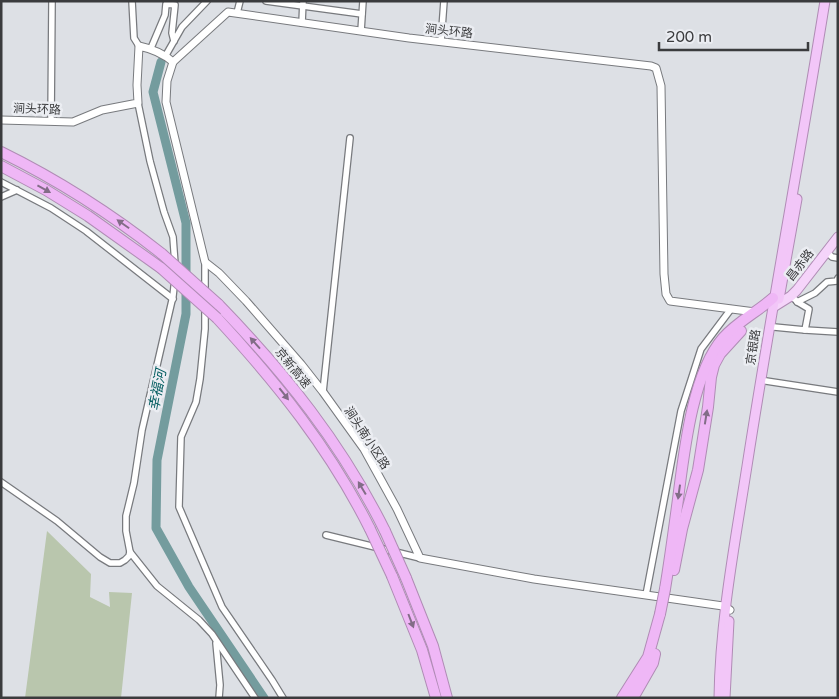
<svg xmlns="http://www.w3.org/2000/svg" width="839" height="699" viewBox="0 0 839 699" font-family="'Varela Round','Noto Sans SC',sans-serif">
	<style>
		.green { fill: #b9c6ad }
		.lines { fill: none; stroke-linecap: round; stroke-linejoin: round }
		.river { stroke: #749c9e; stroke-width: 9 }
		.minor-casing { stroke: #787a7e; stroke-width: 8 }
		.tertiary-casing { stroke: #787a7e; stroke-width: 9 }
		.primary-casing { stroke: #b08cb5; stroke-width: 11 }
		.trunk-casing { stroke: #b08cb5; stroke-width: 11 }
		.motorway-casing { stroke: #b08cb5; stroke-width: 12 }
		.minor { stroke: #fff; stroke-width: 5.5 }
		.tertiary { stroke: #fff; stroke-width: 7 }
		.primary { stroke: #f5d4fa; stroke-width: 9 }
		.trunk { stroke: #f2c6f8; stroke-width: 9 }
		.motorway { stroke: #efb7f6; stroke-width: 10 }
		.motorway-bridge-casing { stroke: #b08cb5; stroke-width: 12; stroke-linecap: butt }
		.motorway-bridge { stroke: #efb7f6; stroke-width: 10 }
		.oneway { fill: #826d87 }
		.labels { text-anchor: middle; stroke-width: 5; stroke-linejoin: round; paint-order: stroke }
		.street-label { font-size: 12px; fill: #3a3b3d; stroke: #ebedf2 }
		.water-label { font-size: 14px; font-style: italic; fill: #065f62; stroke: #ebedf2 }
	</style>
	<rect width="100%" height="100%" fill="#dde0e5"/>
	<polygon class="green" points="47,531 91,574 90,597 110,607 109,592 132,593 121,698 25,698"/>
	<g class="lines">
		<polyline class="river" points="161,62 153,92 186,223 186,314 157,460 156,528 189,587 264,698"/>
		<g class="minor-casing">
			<g id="minor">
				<polyline points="132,1 134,38 139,46"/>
				<polyline points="266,1 362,14"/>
				<polyline points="237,13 240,1"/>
				<polyline points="302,23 303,1"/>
				<polyline points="361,31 363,1"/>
				<polyline points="441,42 444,1"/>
				<polyline points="151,48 165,15 166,4 175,5 172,33 174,41"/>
				<polyline points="166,55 182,27 207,1"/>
				<polyline points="138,103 150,161 164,212 173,237 175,264"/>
				<polyline points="51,121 52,1"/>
				<polyline points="1,182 51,208 86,231 173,299"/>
				<polyline points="1,197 17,190"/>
				<polyline points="827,252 832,257 838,258"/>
				<polyline points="205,262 205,292"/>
				<polyline points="797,302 815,293 827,282 837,281 838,278"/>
				<polyline points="205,308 205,329 200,379 196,402 181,437 179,507 222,607 272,680 283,698"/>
				<polyline points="774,327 805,330 809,309 799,303 791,296"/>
				<polyline points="805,330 838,332"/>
				<polyline points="766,381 838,392"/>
				<polyline points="323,392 350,138"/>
				<polyline points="1,482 57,521 100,557 110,563 120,563 125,560 129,556 130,552 126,531 126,516 134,483 142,430 173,296 175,278"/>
				<polyline points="326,535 420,558"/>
				<polyline points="130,552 157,586 199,620 212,634 255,698"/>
				<polyline points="646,595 681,411 701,349 731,309"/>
				<polyline points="216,643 220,685 219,698"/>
			</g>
		</g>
		<g class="tertiary-casing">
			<g id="tertiary">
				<path d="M1,120l72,2 29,-12 36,-7 -1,-18 2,-39c14,3 24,7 34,16"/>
				<polyline points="730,610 723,606 534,579 420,558 397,509 364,449 323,392 301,364 246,301 219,273 205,262 166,102 167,81 173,62 228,12 409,38 651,66 656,68 661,86 664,274 666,294 670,301 755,312"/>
			</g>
		</g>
		<g class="primary-casing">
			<polyline id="primary" points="775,306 791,296 797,290 838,237"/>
		</g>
		<g class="trunk-casing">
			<g id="trunk">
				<polyline points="779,299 797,199"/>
				<path d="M719,698c1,-78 16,-155 28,-232 24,-155 53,-310 78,-465"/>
				<polyline points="725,698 729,621"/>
			</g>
		</g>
		<g class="motorway-casing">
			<g id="motorway">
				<path d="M1,152c59,29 109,61 161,102"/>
				<polyline points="1,166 46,190 88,216 161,268"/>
				<path d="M218,304c67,69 124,140 167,227"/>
				<path d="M217,318c60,65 113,131 153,211"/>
				<polyline points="674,570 682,529 698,470 708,407 711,377 714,365 720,354 741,331"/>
				<polyline points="392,576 422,650 436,698"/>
				<polyline points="406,578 433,646 447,698"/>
				<path d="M665,589c5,-30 9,-60 13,-90 6,-46 14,-125 45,-161 14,-16 34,-26 50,-40"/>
				<polyline points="622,698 648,657 660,614"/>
				<polyline points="633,698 653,663 655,654"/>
			</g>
		</g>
		<use href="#minor" class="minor"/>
		<use href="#tertiary" class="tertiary"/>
		<use href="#primary" class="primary"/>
		<use href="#trunk" class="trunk"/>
		<use href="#motorway" class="motorway"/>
		<g class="motorway-bridge-casing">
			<g id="motorway-bridge">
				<polyline points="162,254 218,304"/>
				<polyline points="161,268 217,318"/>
				<polyline points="370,529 392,576"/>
				<polyline points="385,531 406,578"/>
				<polyline points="660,614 665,589"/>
			</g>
		</g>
		<use href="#motorway-bridge" class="motorway-bridge"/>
	</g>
	<defs><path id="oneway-solid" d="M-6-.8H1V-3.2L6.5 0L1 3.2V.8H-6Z" transform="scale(1.25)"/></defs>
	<g class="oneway">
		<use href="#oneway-solid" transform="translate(44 189) rotate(29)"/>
		<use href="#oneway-solid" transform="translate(123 224) rotate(-145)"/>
		<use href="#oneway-solid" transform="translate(255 343) rotate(-132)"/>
		<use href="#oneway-solid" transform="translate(284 394) rotate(52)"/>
		<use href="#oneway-solid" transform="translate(706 417) rotate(-81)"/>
		<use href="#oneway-solid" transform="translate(362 488) rotate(-121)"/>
		<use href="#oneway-solid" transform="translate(679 492) rotate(98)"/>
		<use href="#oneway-solid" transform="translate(411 621) rotate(69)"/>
	</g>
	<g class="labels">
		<g class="street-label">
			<text transform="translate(449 31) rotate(6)" y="4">涧头环路</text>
			<text transform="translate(37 109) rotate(2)" y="4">涧头环路</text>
			<text transform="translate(800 265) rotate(-52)" y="4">昌赤路</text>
			<text transform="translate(753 347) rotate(-81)" y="4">京银路</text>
			<text transform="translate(293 368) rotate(51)" y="4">京新高速</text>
			<text transform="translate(367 438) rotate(57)" y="4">涧头南小区路</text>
		</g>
		<g class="water-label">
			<text transform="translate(157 390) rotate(-79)" y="5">幸福河</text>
		</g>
	</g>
	<rect width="839" height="699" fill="none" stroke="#3a3b3d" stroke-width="5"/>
	<path d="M659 42v8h149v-8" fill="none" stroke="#3a3b3d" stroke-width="2.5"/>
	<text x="666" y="42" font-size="15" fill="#3a3b3d" stroke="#ebedf2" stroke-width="4" paint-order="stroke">200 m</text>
</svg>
